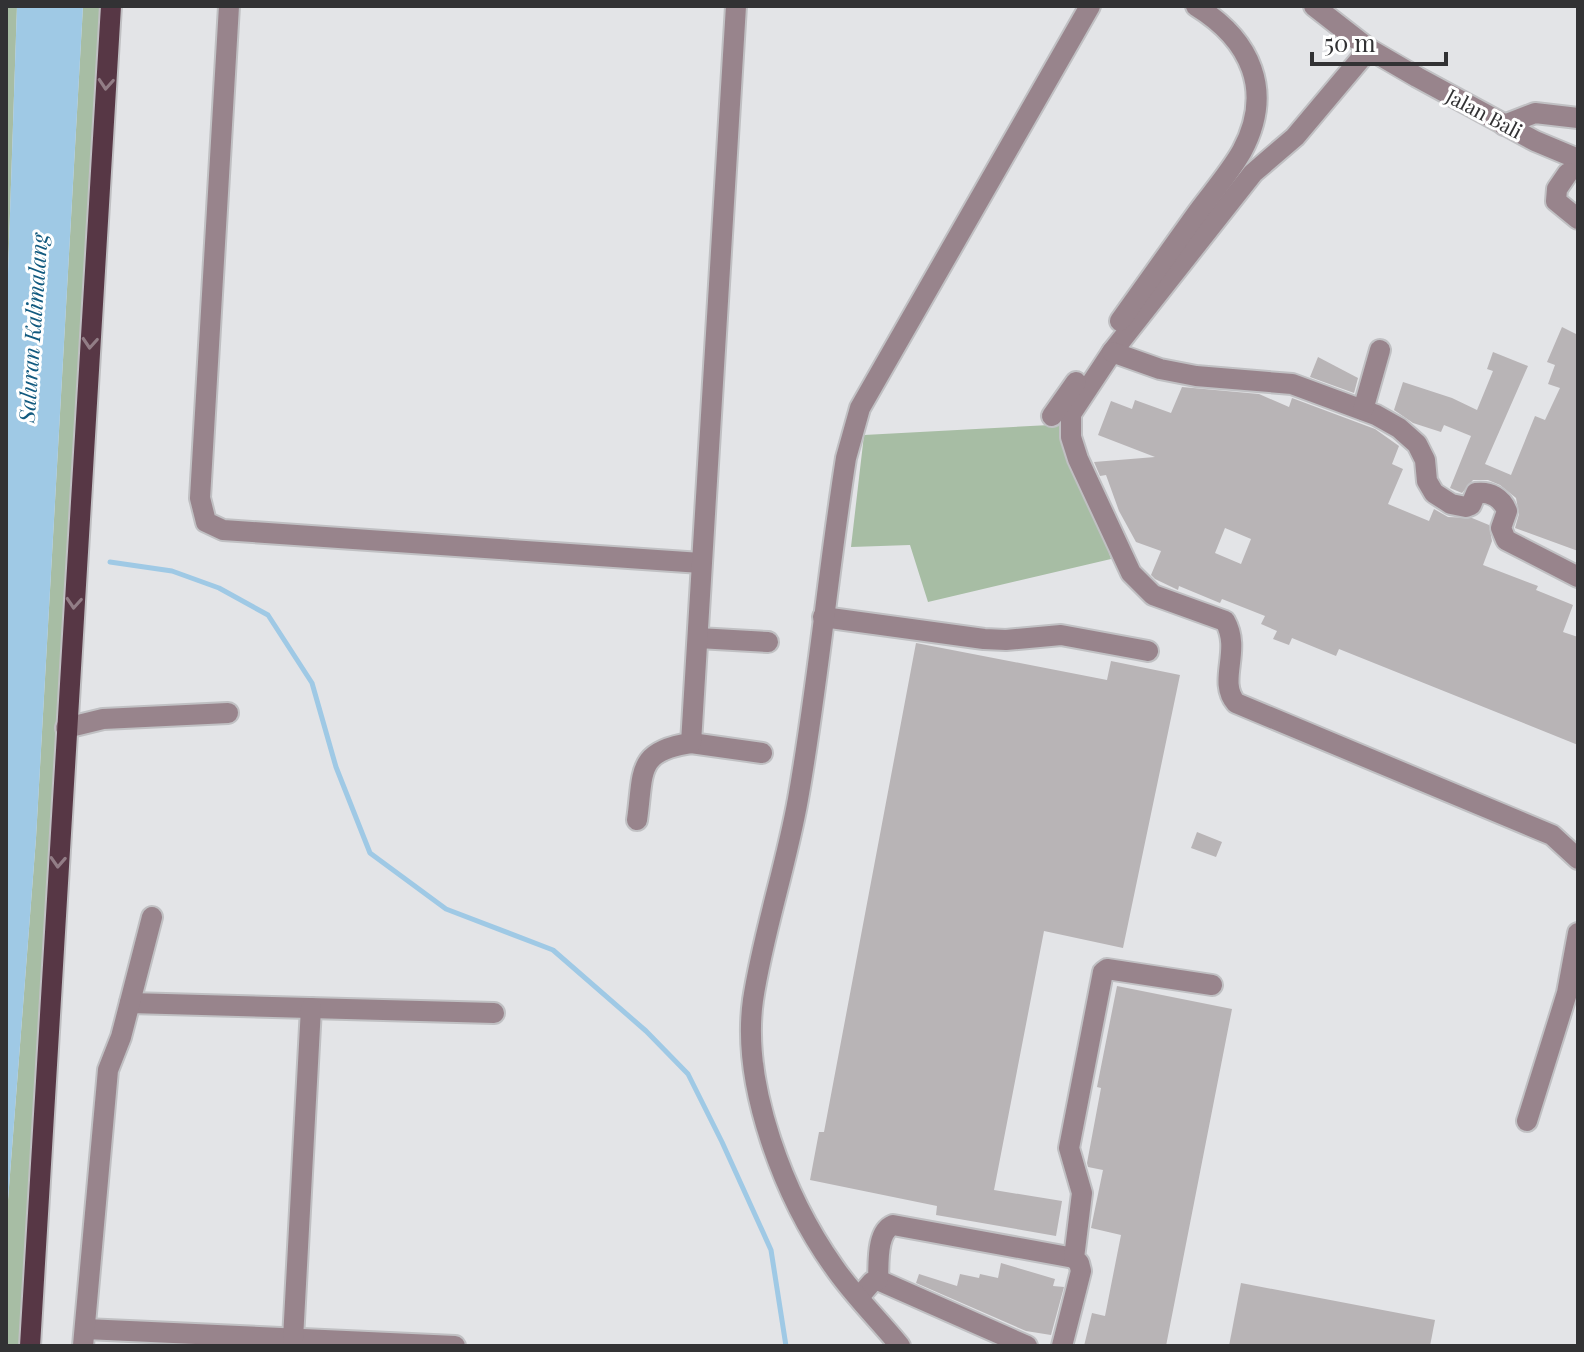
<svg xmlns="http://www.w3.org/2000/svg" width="1584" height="1352" viewBox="0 0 1584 1352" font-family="'Playfair Display',serif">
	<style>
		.green { fill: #a7bda4 }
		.water { fill: #9fc9e5 }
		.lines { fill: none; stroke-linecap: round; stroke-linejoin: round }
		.stream { stroke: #9fc9e5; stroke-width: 5 }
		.building { fill: #b8b4b6; fill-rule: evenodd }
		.minor-casing { stroke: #c0c0c3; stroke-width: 24 }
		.major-casing { stroke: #c0c0c3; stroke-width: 24 }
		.minor { stroke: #98848c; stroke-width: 20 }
		.major { stroke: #573745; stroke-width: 20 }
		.oneway { stroke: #927d86 }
		.labels { text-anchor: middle; stroke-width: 6; stroke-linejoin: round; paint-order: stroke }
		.street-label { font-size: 20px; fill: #323234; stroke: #fff }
		.water-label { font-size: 22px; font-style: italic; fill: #125a7f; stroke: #fff }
	</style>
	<rect width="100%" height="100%" fill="#e3e4e7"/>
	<g class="green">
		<polygon points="6,6 17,6 6,333"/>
		<polygon points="83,6 111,6 30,1346 6,1346 6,1226 36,838"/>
		<polygon points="1069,424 1111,559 928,602 910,545 851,547 864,435"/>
	</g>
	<polygon class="water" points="17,6 83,6 36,838 6,1226 6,333"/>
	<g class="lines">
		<polyline class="stream" points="110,562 172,571 219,588 268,615 312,683 336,767 370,853 446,909 553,950 646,1031 688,1074 722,1142 771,1250 786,1346"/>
	</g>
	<g class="building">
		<polygon points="1562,327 1578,335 1578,551 1515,528 1519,514 1516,498 1500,485 1488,480 1473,480 1462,493 1450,488 1471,436 1444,425 1441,432 1413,423 1394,410 1403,382 1452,398 1477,410 1493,371 1487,369 1493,352 1528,366 1485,464 1511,475 1535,416 1545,420 1560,388 1548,384 1555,365 1547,362"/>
		<polygon points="1318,357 1358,378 1354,393 1310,377"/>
		<path d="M1182,387l77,7 30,13 3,-9 83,31 24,17 -7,18 11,5 -15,35 41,17 5,-12 14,8 24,1 17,7 3,16 -9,24 55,21 -2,4 37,15 -10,27 15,5v108l-239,-96 -3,7 -44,-18 -3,7 -16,-6 4,-8 -16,-7 4,-8 -43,-17 -2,4 -41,-17 -1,4 -23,-11 -4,-4 10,-24 -25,-9 -17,-31 -13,-36 -6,1 -6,-14 61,-5 -57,-22 13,-34 21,8 3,-9 36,13zM1225,528l26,11 -10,25 -26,-11z"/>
		<polygon points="916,643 1107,680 1111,661 1180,675 1123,948 1044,931 994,1190 1062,1201 1056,1236 936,1215 937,1206 810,1180 819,1132 824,1132"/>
		<polygon points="1197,832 1222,842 1216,857 1191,848"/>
		<polygon points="1117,986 1232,1009 1166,1346 1084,1346 1092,1313 1105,1316 1121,1235 1091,1228 1103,1170 1088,1167 1087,1163 1101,1088 1097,1087"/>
		<polygon points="1001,1263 1055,1279 1053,1286 1064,1287 1051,1335 1026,1331 916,1283 919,1274 957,1286 960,1274 979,1278 980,1274 998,1278"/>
		<polygon points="1241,1283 1435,1320 1430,1346 1229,1346"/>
	</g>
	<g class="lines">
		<g class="minor-casing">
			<g id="minor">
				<polyline points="229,6 200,498 206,522 223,530 701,563"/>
				<polyline points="1314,6 1369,49 1417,77 1535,141 1578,159"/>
				<path d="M1369,49l-74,88 -42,36 -141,179 -41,62v23l7,22 53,114 22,22 72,26c17,30 -8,60 11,82l316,132 26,24"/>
				<polyline points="1504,125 1535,113 1578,118"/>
				<polyline points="1568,173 1557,189 1556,201 1578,219"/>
				<path d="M1120,321c25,-35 50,-70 75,-105 15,-21 34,-42 47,-65 32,-60 9,-111 -46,-145"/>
				<path d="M1112,352l48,17 36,7 96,8 84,31 23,13 18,16 8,16 2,21 7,12 17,11 15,3 5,-2 5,-12c14,-2 26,5 31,18l-6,17 5,12 72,37"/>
				<polyline points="1363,410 1380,350"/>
				<polyline points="1052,416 1076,382"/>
				<polyline points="823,617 984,639 1006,640 1061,635 1148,651"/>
				<polyline points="698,638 768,642"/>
				<polyline points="66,728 103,719 228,713"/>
				<polyline points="691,743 762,753"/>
				<path d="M637,820c7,-47 -2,-69 54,-77l45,-737"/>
				<polyline points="130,1003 494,1013"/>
				<polyline points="1527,1121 1567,993 1578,933"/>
				<polyline points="878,1280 1027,1346"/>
				<path d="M859,1297l13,-15 6,-2c1,-16 -2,-48 15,-55l181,33"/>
				<polyline points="85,1329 455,1346"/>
				<polyline points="293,1339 311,1008"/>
				<polyline points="83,1346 108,1070 121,1037 152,917"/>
				<path d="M900,1346c-21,-26 -47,-51 -66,-79 -49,-69 -93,-181 -81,-267 10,-67 33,-133 45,-201 20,-113 30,-228 48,-341l14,-50 230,-402"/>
				<polyline points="1062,1346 1081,1271 1079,1263 1074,1258 1082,1193 1069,1148 1103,972 1107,969 1212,985"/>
			</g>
		</g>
		<g class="major-casing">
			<polyline id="major" points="30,1346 111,6"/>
		</g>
		<use href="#minor" class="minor"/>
		<use href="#major" class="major"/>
	</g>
	<defs><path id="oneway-chevron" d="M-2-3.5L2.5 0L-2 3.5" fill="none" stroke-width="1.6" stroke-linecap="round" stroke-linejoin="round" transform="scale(2)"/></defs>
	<g class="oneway">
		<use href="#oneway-chevron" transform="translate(106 84) rotate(94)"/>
		<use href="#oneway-chevron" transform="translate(90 343) rotate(94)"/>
		<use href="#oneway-chevron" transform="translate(74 603) rotate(94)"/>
		<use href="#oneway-chevron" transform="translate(58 862) rotate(93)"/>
	</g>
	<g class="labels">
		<g class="street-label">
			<text transform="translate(1484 114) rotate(28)" y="7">Jalan Bali</text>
		</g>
		<g class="water-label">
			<text transform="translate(33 328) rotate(-86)" y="8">Saluran Kalimalang</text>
		</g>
	</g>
	<rect width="1584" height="1352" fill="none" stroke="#323234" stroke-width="16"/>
	<path d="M1312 52v12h134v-12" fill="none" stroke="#323234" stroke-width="4"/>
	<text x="1324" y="52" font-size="24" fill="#323234" stroke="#ffffff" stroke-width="6" paint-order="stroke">50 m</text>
</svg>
